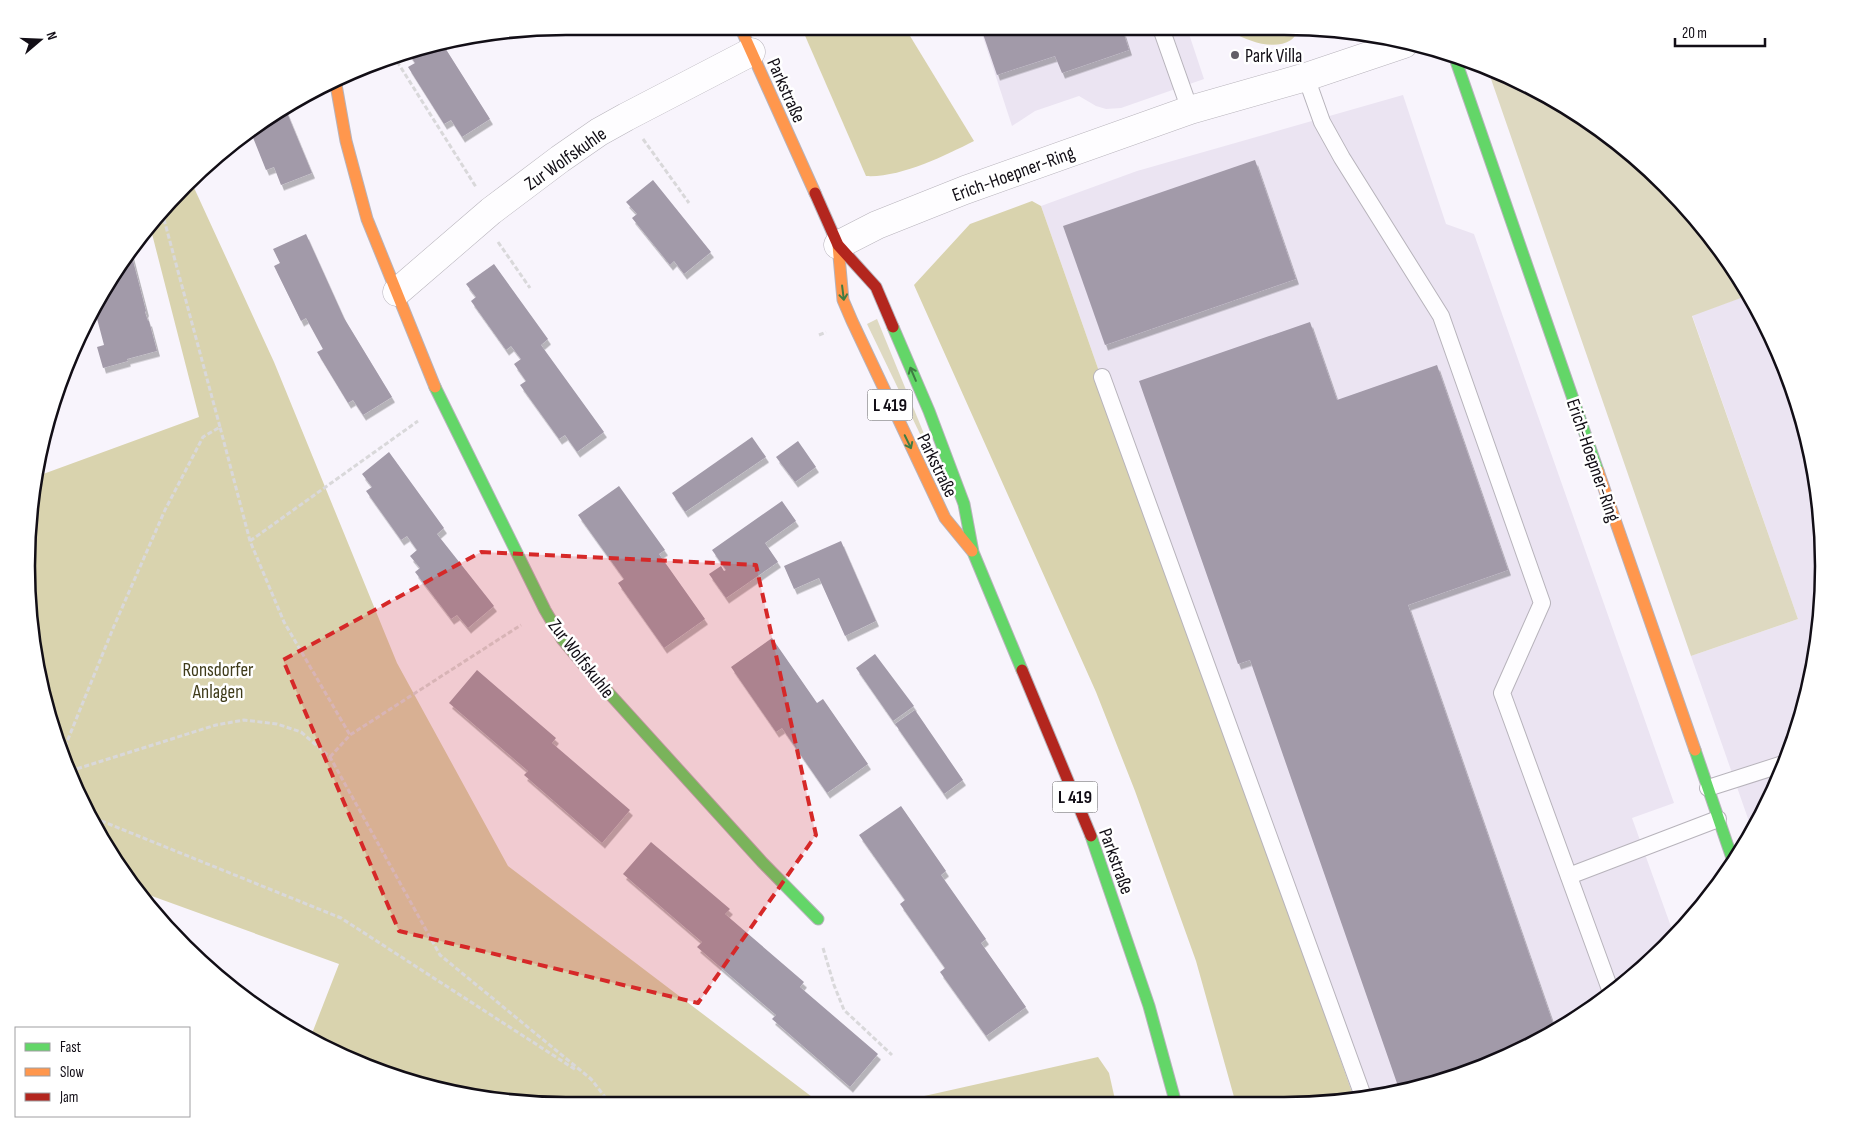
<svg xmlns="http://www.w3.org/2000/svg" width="1850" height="1132" viewBox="0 0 1850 1132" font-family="'Sofia Sans Condensed',sans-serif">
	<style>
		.built { fill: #ebe4f2 }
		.green { fill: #ded9c1 }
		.forest { fill: #d9d3ae }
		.building { fill: #a29aa9; filter: url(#shadow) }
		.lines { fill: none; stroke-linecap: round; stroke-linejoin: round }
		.lane-casing { stroke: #b7b3bb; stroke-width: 18 }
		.street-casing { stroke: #b7b3bb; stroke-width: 29 }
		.fast-casing { stroke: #b7b3bb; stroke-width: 13 }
		.slow-casing { stroke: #b7b3bb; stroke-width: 13 }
		.jam-casing { stroke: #b7b3bb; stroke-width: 13 }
		.path { stroke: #d9d8da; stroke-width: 3; stroke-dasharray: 5 2.5; stroke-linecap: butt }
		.lane { stroke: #fefdff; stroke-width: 16 }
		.street { stroke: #fefdff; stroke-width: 28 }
		.fast { stroke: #63d668; stroke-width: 11 }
		.slow { stroke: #ff974d; stroke-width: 11 }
		.jam { stroke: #b3261e; stroke-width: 11 }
		.oneway { stroke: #3f7c43 }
		.marked { fill: #d62828; fill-opacity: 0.2; stroke: #d62828; stroke-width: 4; stroke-dasharray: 10 6; stroke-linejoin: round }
		.poi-dot { fill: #625e66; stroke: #fff; stroke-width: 2 }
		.labels { text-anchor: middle; stroke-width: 5; stroke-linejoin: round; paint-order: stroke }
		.shield { fill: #fff; stroke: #59565c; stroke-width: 1 }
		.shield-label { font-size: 18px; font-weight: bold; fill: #120e16 }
		.poi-label { font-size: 19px; fill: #120e16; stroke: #fff; text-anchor: start }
		.street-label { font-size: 19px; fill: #120e16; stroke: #fff }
		.park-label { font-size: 19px; fill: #3f3b1a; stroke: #fff }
		.rim { fill: none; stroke: #120e16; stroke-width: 2.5 }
	</style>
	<defs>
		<filter id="shadow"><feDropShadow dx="3" dy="5.5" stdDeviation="0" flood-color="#0004"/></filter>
	</defs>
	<rect width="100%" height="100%" fill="#f8f4fc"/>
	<g class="built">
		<polygon points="981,31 1188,31 1204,79 1121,108 1106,109 1096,106 1079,96 1035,111 1012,126"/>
		<polygon points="1403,95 1446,224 1474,234 1674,803 1632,818 1674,935 1640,972 1554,1034 1457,1077 1354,1098 1041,206 1137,171"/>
		<polygon points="1747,291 1795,392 1819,495 1823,601 1805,705 1768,804 1752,830 1691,656 1798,619 1692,315 1749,295"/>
	</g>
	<g class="green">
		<polygon points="1490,67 1612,138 1690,210 1747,291 1749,295 1692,316 1798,619 1691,656 1491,79"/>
		<polygon points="877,319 947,490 867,324"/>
	</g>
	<g class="forest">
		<path d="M803,31h104l67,110c-30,15 -74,37 -108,35z"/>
		<path d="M1234,31h65c-2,2 -5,7 -8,9 -17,11 -42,1 -58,-7z"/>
		<polygon points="190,179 274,362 397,663 508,866 820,1103 496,1101 360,1065 311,1036 339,964 138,891 117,866 55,739 31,637 26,566 35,477 199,417 150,226"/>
		<polygon points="1032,201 1041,206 1354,1098 1320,1105 1236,1104 1196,961 1135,791 1096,692 914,285 970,224"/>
		<polygon points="1098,1057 1109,1073 1116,1104 893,1103"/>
	</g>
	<g class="building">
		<polygon points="982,31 1123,31 1129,50 1062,73 1055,56 997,75"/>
		<polygon points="442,43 490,119 462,137 451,120 444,124 408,67 415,63 407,51"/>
		<polygon points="285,108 312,173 281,185 274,167 266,170 250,130"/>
		<polygon points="1255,160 1296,279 1105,345 1063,226"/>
		<polygon points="653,180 711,252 684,274 674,261 670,265 632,218 637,214 626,202"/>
		<polygon points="306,234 344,318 392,397 363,415 353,400 348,403 317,352 323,349 306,318 301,321 274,266 280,263 273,249"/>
		<polygon points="129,252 131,253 146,311 145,312 148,321 149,321 157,351 127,359 128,361 103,368 97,347 104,345 95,311 117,266"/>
		<polygon points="494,264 548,339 541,345 604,432 577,452 565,435 559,439 520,385 526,381 514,364 521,359 511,346 506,350 471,301 476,297 466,284"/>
		<polygon points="1310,322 1337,400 1437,365 1508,570 1408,605 1556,1032 1469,1072 1449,1079 1399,1089 1250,660 1238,664 1139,381"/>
		<polygon points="752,437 766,457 685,512 672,493"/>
		<polygon points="798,441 816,467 795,482 776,457"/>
		<polygon points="389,452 444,528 437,534 494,606 468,628 457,615 451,619 415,572 420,568 410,556 417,550 407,536 401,540 366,491 372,487 362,474"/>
		<polygon points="619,486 665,550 659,554 705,619 664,648 618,583 624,579 578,515"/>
		<polygon points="782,501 796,521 765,543 778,562 726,598 709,574 721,566 724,571 726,570 712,550"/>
		<polygon points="841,541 876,621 845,636 819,578 794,589 784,566"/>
		<polygon points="772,638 817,703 823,699 868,764 827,793 782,728 776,732 731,667"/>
		<polygon points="875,654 914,706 893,721 856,668"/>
		<polygon points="477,670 556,738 552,743 630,810 602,843 524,775 528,771 449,703"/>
		<polygon points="915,710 963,780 944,794 895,724"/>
		<polygon points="901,806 946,871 941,875 986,939 981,943 1026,1007 986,1036 940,972 945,968 900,904 905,900 859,835"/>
		<polygon points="651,842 730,909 725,914 804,982 800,987 878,1054 850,1087 772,1019 776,1015 697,947 702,942 623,874"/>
	</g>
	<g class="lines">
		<g class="lane-casing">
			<g id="lane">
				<polyline points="1162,31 1190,110"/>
				<polyline points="1306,77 1322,122 1342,158 1441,316 1542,603 1502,693 1611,992"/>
				<polyline points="1102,377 1363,1096"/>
				<polyline points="1708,788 1783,764"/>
				<polyline points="1569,876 1718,819"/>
			</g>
		</g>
		<g class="street-casing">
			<g id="street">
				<polyline points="838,245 877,225 965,190 1190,110 1306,77 1404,44"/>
				<polyline points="397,292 491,211 560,159 599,132 626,117 751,52"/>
			</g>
		</g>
		<g class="fast-casing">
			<g id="fast">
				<polyline points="1455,58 1598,471"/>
				<polyline points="893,327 929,411 964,504 973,552 1022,670"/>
				<polyline points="435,387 545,610 562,639 588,670 762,862 818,919"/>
				<polyline points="1695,750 1733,861"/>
				<polyline points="1091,836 1149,1006 1176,1104"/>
			</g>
		</g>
		<g class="slow-casing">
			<g id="slow">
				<polyline points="742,31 815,193"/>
				<polyline points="335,79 346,141 367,219 435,387"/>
				<polyline points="838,245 843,300 852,321 945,518 972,551"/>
				<polyline points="1598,471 1695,750"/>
			</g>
		</g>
		<g class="jam-casing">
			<g id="jam">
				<polyline points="815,193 838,245 876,287 893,327"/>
				<polyline points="1022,670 1091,836"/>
			</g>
		</g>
		<g class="path">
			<polyline points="393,55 476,187"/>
			<polyline points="643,139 689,203"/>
			<polyline points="162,212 220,427"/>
			<polyline points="498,242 530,288"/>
			<polyline points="819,335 826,332"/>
			<polyline points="250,541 418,421"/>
			<polyline points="62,754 114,626 165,510 203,437 220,427 250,541 284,622 350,735"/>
			<polyline points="330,757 350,735 521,625"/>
			<polyline points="70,771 216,725 244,720 277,724 301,732 330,757 440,955 591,1079 609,1102"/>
			<polyline points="94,818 341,918 576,1070"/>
			<polyline points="823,948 834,985 844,1010 892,1055"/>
		</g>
		<use href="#lane" class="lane"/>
		<use href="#street" class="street"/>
		<use href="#fast" class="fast"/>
		<use href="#slow" class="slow"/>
		<use href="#jam" class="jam"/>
	</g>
	<defs><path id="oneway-shaft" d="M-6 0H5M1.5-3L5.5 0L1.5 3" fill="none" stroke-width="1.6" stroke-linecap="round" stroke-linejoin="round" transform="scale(1.25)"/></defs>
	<g class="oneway">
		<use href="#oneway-shaft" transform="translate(843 293) rotate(83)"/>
		<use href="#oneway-shaft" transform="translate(913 374) rotate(-113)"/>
		<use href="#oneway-shaft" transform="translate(908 442) rotate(64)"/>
	</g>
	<path class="marked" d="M481,552l275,13 60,270 -118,168 -299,-72 -116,-271z"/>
	<circle class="poi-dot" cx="1235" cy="55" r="5"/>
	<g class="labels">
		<g class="shield">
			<rect x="867.5" y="389.5" width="45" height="31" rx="4"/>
			<rect x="1052.5" y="781.5" width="45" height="31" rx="4"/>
		</g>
		<g class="shield-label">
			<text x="890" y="411">L 419</text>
			<text x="1075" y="803">L 419</text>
		</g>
		<g class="poi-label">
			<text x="1245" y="62">Park Villa</text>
		</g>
		<g class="street-label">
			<text transform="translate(787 90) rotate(66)" y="7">Parkstraße</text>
			<text transform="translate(565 158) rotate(-35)" y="7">Zur Wolfskuhle</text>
			<text transform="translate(1013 173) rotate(-20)" y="7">Erich-Hoepner-Ring</text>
			<text transform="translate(1594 460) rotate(71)" y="7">Erich-Hoepner-Ring</text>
			<text transform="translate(938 465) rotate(64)" y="7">Parkstraße</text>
			<text transform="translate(582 658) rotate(52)" y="7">Zur Wolfskuhle</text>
			<text transform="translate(1117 861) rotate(70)" y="7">Parkstraße</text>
		</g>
		<g class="park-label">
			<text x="218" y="676">Ronsdorfer<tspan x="218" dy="22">Anlagen</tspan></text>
		</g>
	</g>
	<path d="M0 0H1850V1132H0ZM566 35H1284A531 531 0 0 1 1815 566V566A531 531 0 0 1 1284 1097H566A531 531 0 0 1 35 566V566A531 531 0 0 1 566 35Z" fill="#fff" fill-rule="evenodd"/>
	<path class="rim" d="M566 35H1284A531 531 0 0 1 1815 566V566A531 531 0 0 1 1284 1097H566A531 531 0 0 1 35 566V566A531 531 0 0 1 566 35Z"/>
	<rect x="15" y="1027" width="175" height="90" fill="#ffffff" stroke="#a09fa2"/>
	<rect x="25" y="1043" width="25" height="8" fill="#63d668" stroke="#a09fa2"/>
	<text x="60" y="1052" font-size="15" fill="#120e16">Fast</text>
	<rect x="25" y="1068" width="25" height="8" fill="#ff974d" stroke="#a09fa2"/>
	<text x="60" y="1077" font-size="15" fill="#120e16">Slow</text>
	<rect x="25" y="1093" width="25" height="8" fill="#b3261e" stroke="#a09fa2"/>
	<text x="60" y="1102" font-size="15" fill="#120e16">Jam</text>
	<g transform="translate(40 40) rotate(71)" stroke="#ffffff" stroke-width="4" paint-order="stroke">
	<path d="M0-4L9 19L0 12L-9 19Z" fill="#120e16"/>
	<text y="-8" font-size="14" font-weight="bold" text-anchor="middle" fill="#120e16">N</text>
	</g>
	<path d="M1675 38v8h90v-8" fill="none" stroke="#120e16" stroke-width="2.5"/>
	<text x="1682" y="38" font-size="15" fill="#120e16" stroke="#ffffff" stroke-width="4" paint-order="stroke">20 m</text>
</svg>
